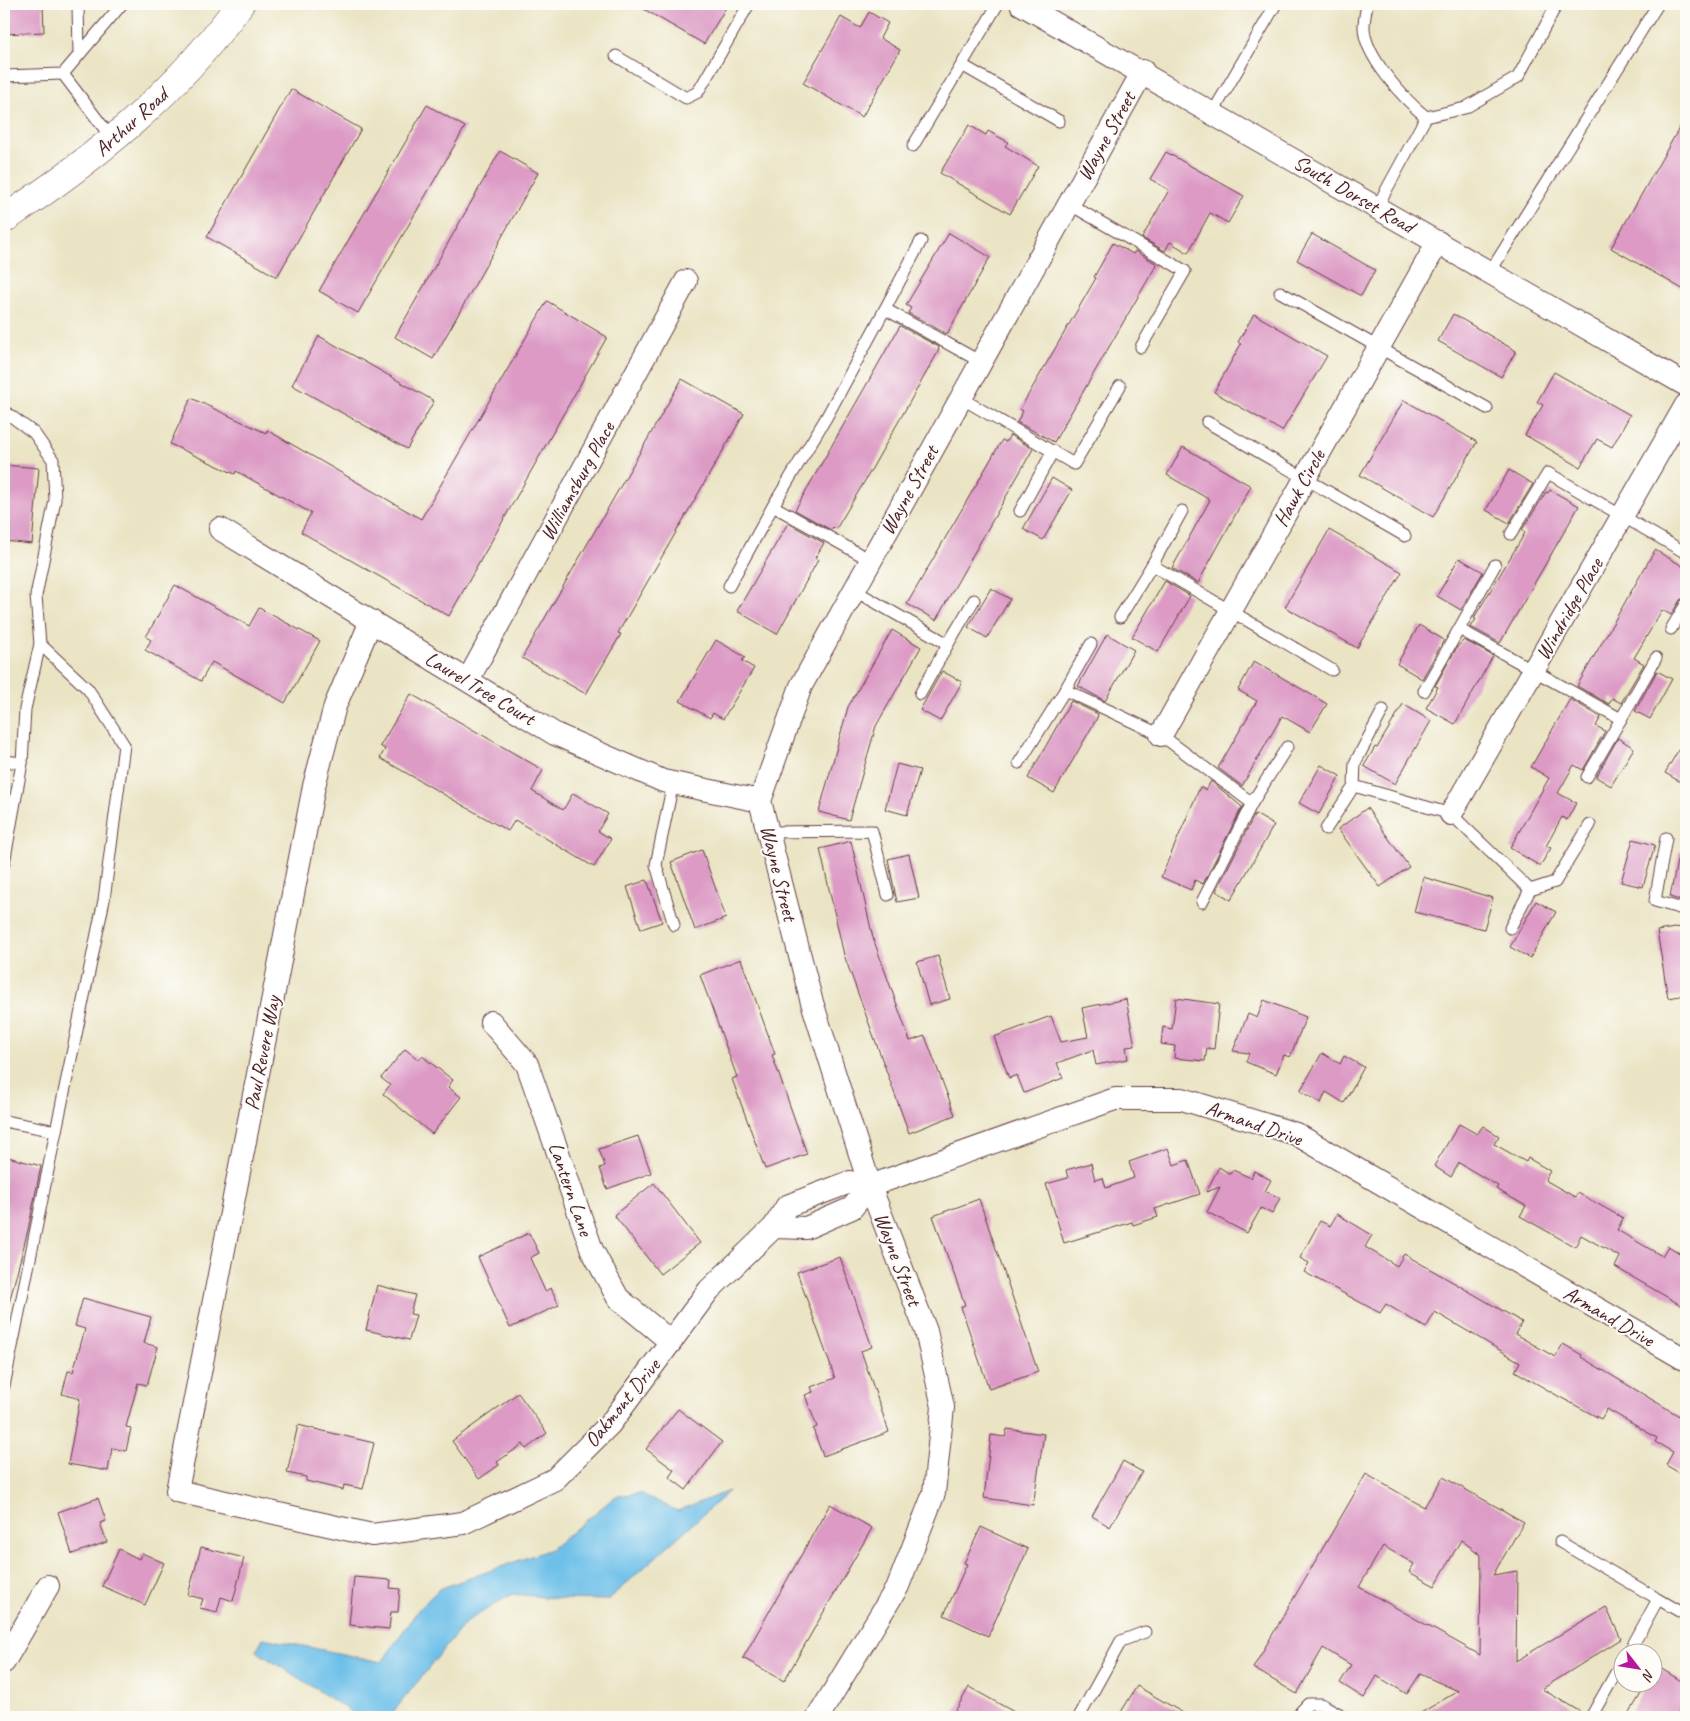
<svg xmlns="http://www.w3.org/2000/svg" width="1690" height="1721" viewBox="0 0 1690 1721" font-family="Caveat,sans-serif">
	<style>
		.water { fill: #6dc0e9; stroke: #5c708a }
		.building { fill: #dc9ac5; fill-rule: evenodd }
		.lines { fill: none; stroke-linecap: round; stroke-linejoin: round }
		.service-casing { stroke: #623d42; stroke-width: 13 }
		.minor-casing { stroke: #623d42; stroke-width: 24 }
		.secondary-casing { stroke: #623d42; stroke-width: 29 }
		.service { stroke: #fff; stroke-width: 11 }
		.minor { stroke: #fff; stroke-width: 22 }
		.secondary { stroke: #fff; stroke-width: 28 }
		.labels { text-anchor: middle; stroke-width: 4; stroke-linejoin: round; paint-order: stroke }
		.street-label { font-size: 21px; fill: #4a1f2b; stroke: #fdfcf7 }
	</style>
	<rect width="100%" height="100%" fill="#fdfcf7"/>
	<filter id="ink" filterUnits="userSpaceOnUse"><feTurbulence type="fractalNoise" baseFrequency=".02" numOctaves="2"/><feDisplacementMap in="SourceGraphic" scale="10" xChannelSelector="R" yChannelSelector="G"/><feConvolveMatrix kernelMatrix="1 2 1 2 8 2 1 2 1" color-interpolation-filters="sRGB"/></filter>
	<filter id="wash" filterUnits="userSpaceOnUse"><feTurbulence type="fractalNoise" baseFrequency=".0096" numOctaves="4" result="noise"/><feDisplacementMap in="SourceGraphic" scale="20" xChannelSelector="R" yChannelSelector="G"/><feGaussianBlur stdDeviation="1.12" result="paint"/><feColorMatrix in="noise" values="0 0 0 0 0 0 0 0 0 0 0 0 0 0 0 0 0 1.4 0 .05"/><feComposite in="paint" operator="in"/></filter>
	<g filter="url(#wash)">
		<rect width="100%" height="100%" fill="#eae4c4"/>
		<polygon class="water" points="729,1491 608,1600 564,1599 512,1594 466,1622 389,1717 355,1714 256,1651 263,1638 382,1662 418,1610 439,1589 551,1549 616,1496 640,1493 677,1511"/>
		<g id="blocks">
			<g class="building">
				<polygon points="4,4 43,4 44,32 4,34"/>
				<polygon points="635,4 728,4 704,44"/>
				<polygon points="869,12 888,23 880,38 900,50 862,117 803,83 841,17 860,28"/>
				<polygon points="291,89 361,129 277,277 207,237"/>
				<polygon points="427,105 465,127 358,313 319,291"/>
				<polygon points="1686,116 1686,291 1611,248"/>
				<polygon points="969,125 986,135 988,131 1008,142 1005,146 1038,166 1010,214 940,173"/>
				<polygon points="500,151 538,173 433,359 395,337"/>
				<polygon points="1166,152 1244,196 1228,223 1210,213 1188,253 1170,242 1165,251 1142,238 1169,190 1150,179"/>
				<polygon points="949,233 990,257 947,334 908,313 911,308 906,305"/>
				<polygon points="1312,234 1375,270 1361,296 1297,260"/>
				<polygon points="1113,243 1133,254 1135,251 1157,264 1054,442 1017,422 1023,411 1020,409 1096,278 1094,277"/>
				<polygon points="547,301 607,337 449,616 301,532 311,513 236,471 235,474 170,444 191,398 266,433 267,430 421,519"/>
				<polygon points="1254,314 1327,356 1282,431 1214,392 1241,344 1238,342"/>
				<polygon points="1453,314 1516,351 1501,377 1438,341"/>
				<polygon points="900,326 939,347 938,352 866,479 836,529 833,527 831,530 795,510"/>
				<polygon points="319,336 434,401 407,449 292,385"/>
				<polygon points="1554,372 1630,415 1612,447 1597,439 1580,467 1525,435 1543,405 1537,402"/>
				<polygon points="682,379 744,414 618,633 621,634 586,694 522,658"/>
				<polygon points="1404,400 1477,442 1433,517 1360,475"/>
				<polygon points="1010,435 1033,449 936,620 907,604 1002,440 1006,442"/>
				<polygon points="1183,447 1251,486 1198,583 1172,568 1210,500 1167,475"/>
				<polygon points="4,465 39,468 32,544 4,541"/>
				<polygon points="1509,470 1533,484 1509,523 1486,510"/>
				<polygon points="1052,478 1072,490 1043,540 1023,529"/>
				<polygon points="1550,490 1579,506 1500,643 1471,627 1476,619 1474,618 1525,533 1522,530 1546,492 1548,493"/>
				<polygon points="788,523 824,543 815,558 818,560 777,634 737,611"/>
				<polygon points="1329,530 1402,572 1357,648 1285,607"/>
				<polygon points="1655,550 1686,568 1686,597 1680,600 1671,615 1662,610 1634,658 1644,664 1621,703 1612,698 1609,704 1577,686"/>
				<polygon points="1459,558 1483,572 1461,610 1437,596"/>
				<polygon points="1165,581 1190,596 1158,652 1132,637"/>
				<polygon points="175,585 249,626 259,608 320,641 285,703 212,662 201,681 145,650 151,640 146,637"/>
				<polygon points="991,588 1010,599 987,638 968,627"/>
				<polygon points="1419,625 1444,640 1422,679 1397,664"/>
				<polygon points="892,630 921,647 876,726 849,820 819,812 848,707"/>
				<polygon points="1107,634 1134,650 1105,701 1078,686"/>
				<polygon points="716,640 745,657 742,661 754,668 723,719 713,713 710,718 680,701"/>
				<polygon points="1464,640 1493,656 1455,724 1426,708 1438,687 1435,686 1457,647"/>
				<polygon points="1254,661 1327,704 1310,732 1282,716 1242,786 1218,768 1257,701 1238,690"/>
				<polygon points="942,671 962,682 940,721 920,710"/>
				<polygon points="1657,671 1672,679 1650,719 1635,711"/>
				<polygon points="411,694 543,770 532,791 563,810 573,793 608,814 598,831 611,839 594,867 515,820 508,831 380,758 385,749 380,746"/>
				<polygon points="1570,699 1601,717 1596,726 1605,731 1583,770 1574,765 1558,793 1576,803 1567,820 1562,817 1546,846 1551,848 1540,866 1510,848 1549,778 1531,767"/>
				<polygon points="1071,701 1098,714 1097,718 1054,793 1028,778"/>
				<polygon points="1403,704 1431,721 1395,784 1364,766 1375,747 1377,748"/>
				<polygon points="1686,737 1686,785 1665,773"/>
				<polygon points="1618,738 1634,748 1611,786 1596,777"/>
				<polygon points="897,764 920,770 907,815 885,809"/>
				<polygon points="1321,765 1340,776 1319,814 1299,803"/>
				<polygon points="1211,781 1242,807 1203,884 1195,880 1191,890 1161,877 1200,787 1206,790"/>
				<polygon points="1367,808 1409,867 1380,887 1338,829"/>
				<polygon points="1255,814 1274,825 1231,900 1216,891"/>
				<polygon points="1633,839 1655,845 1643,887 1621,882"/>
				<polygon points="851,841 873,938 910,1041 925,1036 955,1115 909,1133 844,955 820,849"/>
				<polygon points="702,850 726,918 695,930 671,862"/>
				<polygon points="1679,851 1686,852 1686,902 1670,897"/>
				<polygon points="909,854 919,898 897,902 888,859"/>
				<polygon points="1423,877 1493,898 1484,929 1414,912"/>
				<polygon points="647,880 662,922 641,929 627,887"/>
				<polygon points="1536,901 1556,912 1530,958 1510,947"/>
				<polygon points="1686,926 1686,995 1668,998 1657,931"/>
				<polygon points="938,956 950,999 929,1005 917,962"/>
				<polygon points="741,959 775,1054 772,1055 807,1154 765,1169 732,1079 737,1077 700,975"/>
				<polygon points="1176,998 1219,1004 1214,1049 1207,1048 1205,1061 1174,1058 1175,1046 1161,1044 1163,1027 1172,1029"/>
				<polygon points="1126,999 1135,1046 1126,1047 1128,1059 1096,1065 1093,1050 1057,1063 1063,1078 1024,1093 1017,1075 1009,1078 994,1037 1051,1016 1061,1042 1088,1037 1082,1008"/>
				<polygon points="1264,1000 1306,1017 1290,1057 1284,1055 1276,1074 1246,1062 1249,1053 1233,1051 1248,1014 1257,1018"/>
				<polygon points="405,1049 419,1060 422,1056 453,1080 448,1087 461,1097 432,1134 383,1094 390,1085 381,1078"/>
				<polygon points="1322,1053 1340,1064 1344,1056 1364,1067 1344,1103 1326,1092 1321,1103 1300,1091"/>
				<polygon points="1459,1124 1477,1134 1483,1126 1499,1136 1494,1144 1526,1162 1528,1158 1550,1171 1545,1180 1575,1197 1578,1193 1623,1218 1617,1230 1662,1256 1668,1246 1686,1257 1686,1308 1615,1267 1620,1257 1581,1235 1575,1247 1520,1216 1526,1206 1496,1189 1498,1186 1459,1163 1451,1177 1434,1166"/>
				<polygon points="638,1136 651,1173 607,1189 600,1168 605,1166 599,1149"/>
				<polygon points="1168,1148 1174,1165 1188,1160 1200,1194 1155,1209 1158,1217 1133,1225 1132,1222 1064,1243 1046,1184 1068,1178 1066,1170 1091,1163 1095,1180 1103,1178 1106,1188 1134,1178 1129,1162"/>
				<polygon points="4,1156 41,1166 28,1230 9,1303 4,1302"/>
				<polygon points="1219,1167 1230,1174 1233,1170 1251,1178 1254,1171 1271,1180 1265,1191 1280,1198 1272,1214 1261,1208 1247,1233 1207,1212 1220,1187 1206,1192"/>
				<polygon points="654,1183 700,1243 660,1274 614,1215"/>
				<polygon points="979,1199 1038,1372 989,1389 961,1307 965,1305 933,1216"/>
				<polygon points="1337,1214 1372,1235 1365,1247 1397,1266 1404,1254 1522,1322 1515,1334 1555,1357 1563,1344 1582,1355 1581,1357 1686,1420 1686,1477 1666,1465 1673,1452 1655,1442 1657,1438 1607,1409 1601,1419 1558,1396 1515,1371 1520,1362 1435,1312 1426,1328 1386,1304 1380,1313 1304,1272 1309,1263 1300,1258 1320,1221 1330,1226"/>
				<polygon points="529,1233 539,1253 530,1258 545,1291 551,1288 559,1305 510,1328 478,1257"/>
				<polygon points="840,1257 872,1347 861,1351 889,1432 823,1456 813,1429 817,1427 805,1395 813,1392 811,1387 835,1378 797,1272"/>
				<polygon points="377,1285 415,1295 410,1314 416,1315 409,1340 366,1330"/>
				<polygon points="83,1298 151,1317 144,1343 158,1347 147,1385 138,1383 126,1427 131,1428 126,1451 112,1448 108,1471 68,1464 80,1399 62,1394 68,1371 73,1372 85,1329 75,1326"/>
				<polygon points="518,1393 547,1433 526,1449 523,1444 497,1462 499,1465 479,1479 452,1441"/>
				<polygon points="678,1409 722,1442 686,1490 669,1477 674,1470 646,1449"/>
				<polygon points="298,1425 374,1443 363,1489 344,1485 343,1490 306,1481 306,1477 287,1473"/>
				<polygon points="1007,1429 1044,1434 1033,1505 984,1498 991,1435 1005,1437"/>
				<polygon points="1123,1461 1142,1472 1110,1527 1092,1516"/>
				<path d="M1366,1474l58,33 19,-30 81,45 -31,53 24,-4 -1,90 90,-54 15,32 -79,50 42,25v3h-170l44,-26 -38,-17 -13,20 -30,-18 -13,22 -24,-15 11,-18 -28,-17 -26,46 -44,-26zM1461,1540l20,15 -1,100 -121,-68 24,-41 31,18 -5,8 26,14z"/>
				<polygon points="98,1498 106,1521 100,1523 107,1542 72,1554 58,1512"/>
				<polygon points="830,1504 872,1528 784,1681 743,1658"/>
				<polygon points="981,1527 1028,1549 988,1636 944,1615 967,1564 964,1563"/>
				<polygon points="201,1547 244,1558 233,1601 221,1597 217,1612 200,1608 203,1599 188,1595"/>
				<polygon points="119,1549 139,1559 142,1553 164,1563 145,1605 102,1586"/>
				<polygon points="354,1577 391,1580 390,1588 400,1589 398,1612 391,1612 389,1629 349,1625"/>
				<polygon points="1657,1666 1686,1684 1686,1700 1676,1717 1627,1717 1647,1684 1652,1684 1652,1674"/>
				<polygon points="1137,1686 1190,1717 1118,1717"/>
				<polygon points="969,1687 1023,1717 952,1717"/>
			</g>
		</g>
	</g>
	<g filter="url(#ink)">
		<use href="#blocks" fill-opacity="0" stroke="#623d42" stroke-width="1"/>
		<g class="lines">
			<g class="service-casing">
				<g id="service">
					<polyline points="78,4 79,54"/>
					<path d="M1367,4c-1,7 -3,15 -3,23 0,29 40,72 62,90"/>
					<polyline points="616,56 686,98 698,92 749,4"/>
					<polyline points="962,65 1059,121"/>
					<polyline points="63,74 113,140"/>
					<polyline points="4,76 63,74 122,4"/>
					<polyline points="1213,112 1276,4"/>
					<polyline points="913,146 998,4"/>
					<polyline points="1069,204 1185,271 1141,347"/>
					<polyline points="1377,207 1426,117 1465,108 1518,77 1557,4"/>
					<polyline points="921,241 885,309 981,362"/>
					<polyline points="1490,272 1658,4"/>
					<polyline points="1280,292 1487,408"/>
					<polyline points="961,398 1074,464 1120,386"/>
					<polyline points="4,411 34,433 53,460 55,500 36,596 40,644 88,689 124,745 104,900 56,1131 4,1121"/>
					<polyline points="1207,422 1405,536"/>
					<polyline points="773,506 826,418 885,309"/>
					<polyline points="1020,511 1053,451"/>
					<polyline points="1511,534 1548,473 1686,553"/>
					<polyline points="1152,565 1182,511"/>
					<polyline points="729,586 773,506 870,560"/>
					<polyline points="854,590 948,644 974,600"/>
					<polyline points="1120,617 1152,565 1332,670"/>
					<polyline points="1459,629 1495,565"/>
					<polyline points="1671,629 1686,604"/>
					<polyline points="1065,690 1091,644"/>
					<polyline points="1424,691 1459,629 1621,719 1656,658"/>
					<polyline points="920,694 948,644"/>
					<polyline points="4,761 22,763"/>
					<polyline points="1019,763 1065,690 1161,735 1252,803 1287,747"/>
					<polyline points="1587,777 1621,719"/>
					<polyline points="673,783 656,865 674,925"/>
					<polyline points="1354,786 1355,763 1383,710"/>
					<polyline points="1326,829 1354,786 1451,814 1530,890 1555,882 1590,825"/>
					<polyline points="769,832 872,831 888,895"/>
					<polyline points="1666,838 1655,901 1686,910"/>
					<polyline points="4,863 22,763 25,709 40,644"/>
					<polyline points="1202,902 1252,803"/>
					<polyline points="1510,928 1530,890"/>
					<polyline points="4,1386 56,1131"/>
					<polyline points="1560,1542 1658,1599 1628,1654"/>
					<polyline points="1658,1599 1686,1615"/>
					<polyline points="1079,1717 1121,1641 1145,1632"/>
					<polyline points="1296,1717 1308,1704 1321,1704 1345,1717"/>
					<polyline points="1591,1717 1622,1662"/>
				</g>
			</g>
			<g class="minor-casing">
				<g id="minor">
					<polyline points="1021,4 1686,385"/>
					<polyline points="220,529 555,734 663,781 760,801"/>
					<polyline points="371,621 335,706 314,786 177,1491 372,1535 463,1523 555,1479 610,1424 709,1290 774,1227 787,1206 850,1182 870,1186"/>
					<polyline points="468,680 686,281"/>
					<polyline points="1161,735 1438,242"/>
					<polyline points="1451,814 1686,405"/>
					<polyline points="491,1022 527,1064 592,1250 618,1298 671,1342"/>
					<polyline points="870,1186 1115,1099 1182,1099 1296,1134 1686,1360"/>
					<polyline points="774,1227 806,1228 852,1208 870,1186"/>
					<polyline points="4,1662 48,1586"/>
					<polyline points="818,1717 898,1586 934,1493 943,1407 926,1331 870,1186 811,999 760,801 801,686 1143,71"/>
				</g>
			</g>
			<g class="secondary-casing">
				<path id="secondary" d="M4,219c92,-61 171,-125 236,-215"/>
			</g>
			<use href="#service" class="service"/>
			<use href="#minor" class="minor"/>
			<use href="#secondary" class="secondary"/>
		</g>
	</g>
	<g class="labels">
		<g class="street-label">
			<text transform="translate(131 122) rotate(-42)" y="7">Arthur Road</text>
			<text transform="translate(1106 136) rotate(-61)" y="7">Wayne Street</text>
			<text transform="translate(1354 194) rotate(30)" y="7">South Dorset Road</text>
			<text transform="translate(577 481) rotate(-61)" y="7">Williamsburg Place</text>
			<text transform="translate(1299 488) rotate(-61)" y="7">Hawk Circle</text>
			<text transform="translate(909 490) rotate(-61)" y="7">Wayne Street</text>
			<text transform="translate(1569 609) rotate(-60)" y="7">Windridge Place</text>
			<text transform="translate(480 688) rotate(31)" y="7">Laurel Tree Court</text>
			<text transform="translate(779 873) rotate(76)" y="7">Wayne Street</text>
			<text transform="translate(262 1053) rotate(-79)" y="7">Paul Revere Way</text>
			<text transform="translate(1254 1123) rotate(19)" y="7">Armand Drive</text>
			<text transform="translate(571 1189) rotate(71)" y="7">Lantern Lane</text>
			<text transform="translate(898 1259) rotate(69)" y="7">Wayne Street</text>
			<text transform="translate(1609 1316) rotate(30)" y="7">Armand Drive</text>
			<text transform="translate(622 1403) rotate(-51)" y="7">Oakmont Drive</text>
		</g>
	</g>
	<rect width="1690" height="1721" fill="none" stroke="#fdfcf7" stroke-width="20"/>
	<g transform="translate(1638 1668) rotate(121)"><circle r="24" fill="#fdfcf7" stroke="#b5a4a5"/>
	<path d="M0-4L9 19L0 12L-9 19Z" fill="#b5179e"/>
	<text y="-8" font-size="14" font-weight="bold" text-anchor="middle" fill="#4a1f2b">N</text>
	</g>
</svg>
